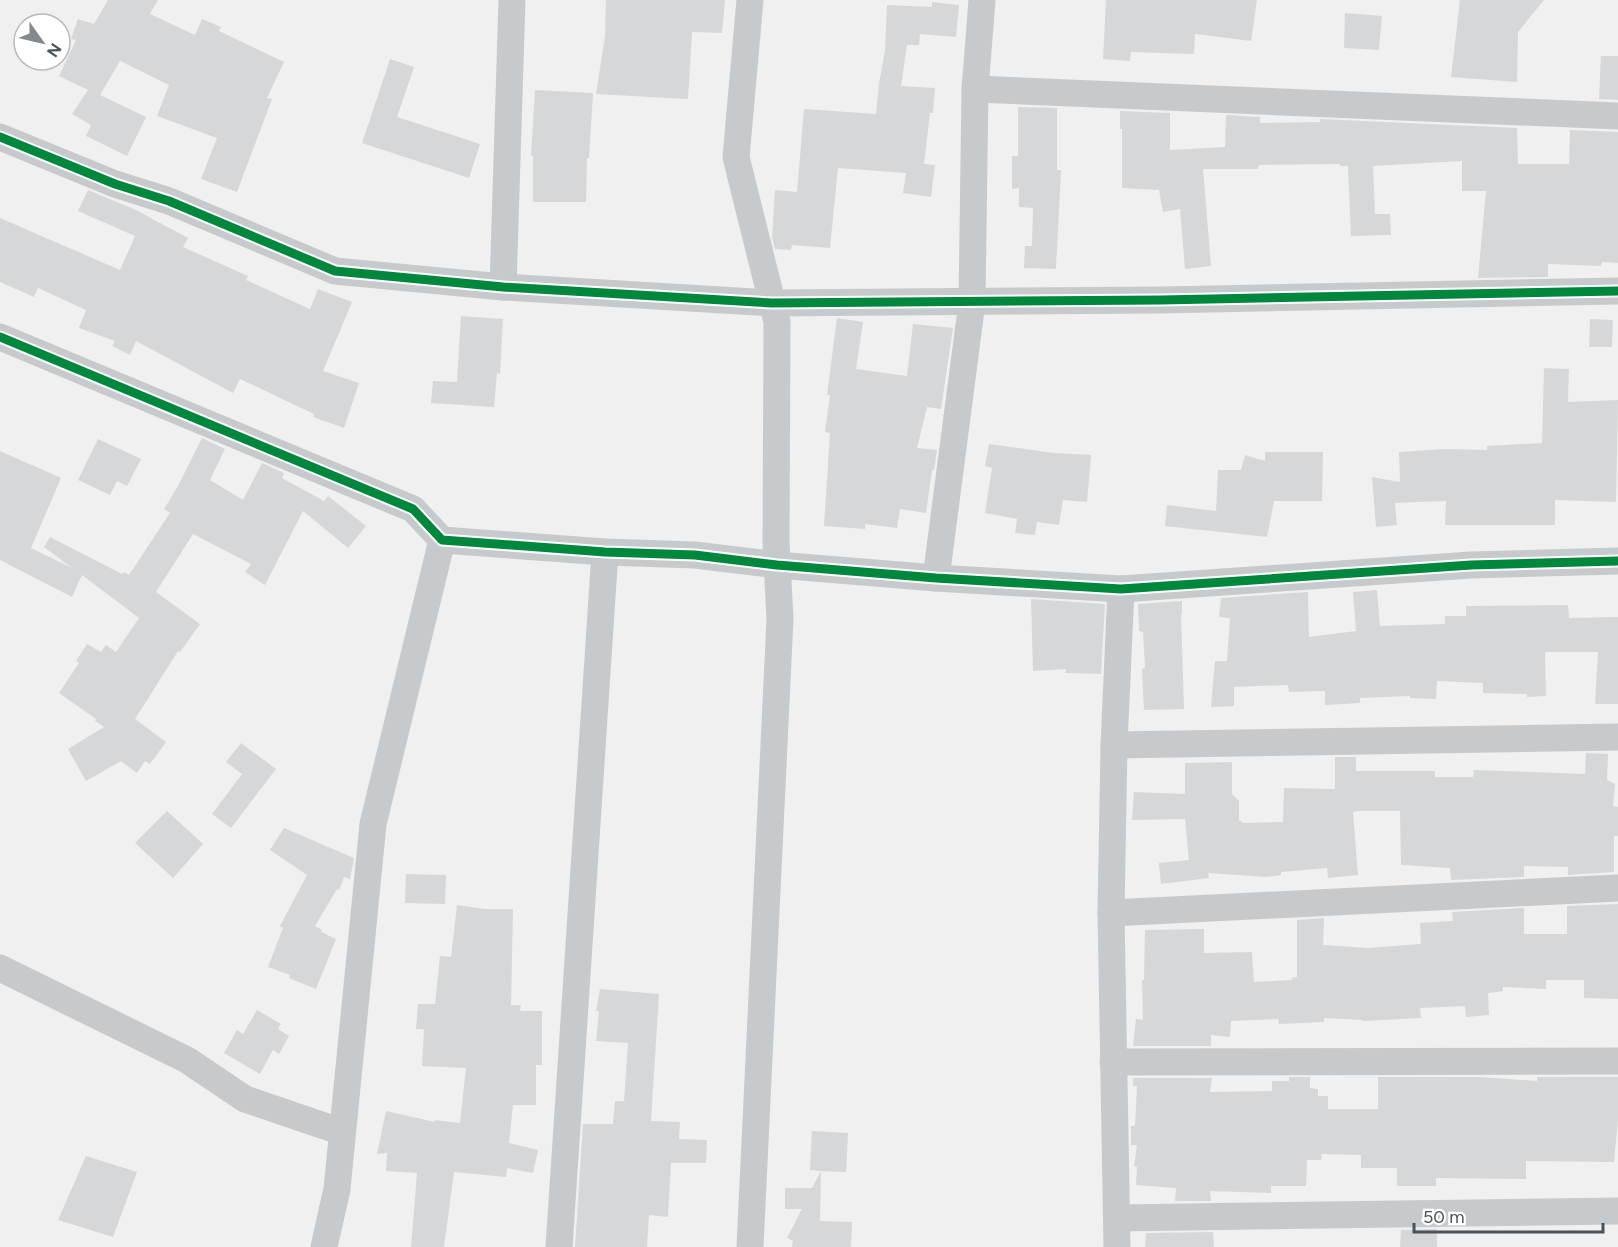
<svg xmlns="http://www.w3.org/2000/svg" width="1618" height="1247" viewBox="0 0 1618 1247" font-family="Figtree,sans-serif">
	<style>
		.building { fill: #d6d7d8 }
		.lines { fill: none; stroke-linecap: round; stroke-linejoin: round }
		.minor { stroke: #c7cacc; stroke-width: 27 }
		.cycleway-casing { stroke: #fff; stroke-width: 13 }
		.cycleway { stroke: #00873e; stroke-width: 9 }
	</style>
	<rect width="100%" height="100%" fill="#f0f0f0"/>
	<g class="building">
		<polygon points="108,0 158,0 150,14 195,35 202,19 221,27 219,31 284,62 267,98 272,99 237,192 201,179 217,138 157,116 169,85 120,61 100,95 146,117 127,156 86,136 91,125 72,114 88,90 59,76 76,40 71,39 78,19 94,24"/>
		<polygon points="606,0 725,0 722,33 692,32 688,99 596,94 605,36"/>
		<polygon points="1106,0 1257,0 1251,41 1195,34 1194,54 1131,52 1130,61 1103,59"/>
		<polygon points="1460,0 1544,0 1518,32 1517,82 1451,77"/>
		<polygon points="932,2 959,5 956,37 920,34 919,45 907,45 901,86 935,88 933,113 930,113 924,164 935,165 931,197 903,193 906,173 838,168 830,248 792,245 791,250 775,249 772,237 775,190 797,192 804,109 876,114 879,84 885,50 887,5 932,7"/>
		<polygon points="1345,13 1382,16 1379,50 1344,48"/>
		<polygon points="1601,56 1618,56 1618,100 1599,99"/>
		<polygon points="390,59 414,67 397,117 480,144 469,178 362,143"/>
		<polygon points="535,90 593,93 589,158 587,158 586,202 533,202 533,156 531,155"/>
		<polygon points="1018,107 1057,108 1057,170 1061,170 1056,269 1024,268 1025,246 1032,246 1033,208 1019,207 1019,188 1012,189 1012,156 1018,156"/>
		<polygon points="1120,111 1170,113 1170,150 1225,147 1226,115 1260,117 1260,123 1320,122 1320,119 1517,128 1518,164 1569,164 1570,130 1618,132 1618,263 1602,262 1601,266 1548,264 1548,277 1478,278 1486,191 1462,191 1462,161 1373,166 1375,214 1390,214 1391,235 1351,236 1348,166 1340,166 1340,164 1259,165 1258,169 1203,169 1211,266 1185,269 1180,209 1163,212 1159,190 1122,188 1122,129 1120,129"/>
		<polygon points="88,190 136,210 188,238 183,247 248,276 246,280 310,309 318,289 352,302 323,371 359,383 344,428 313,417 314,414 240,379 233,393 136,341 130,355 112,346 115,341 79,328 86,310 38,288 34,297 0,282 0,218 120,270 135,236 78,211"/>
		<polygon points="461,316 503,319 500,374 497,373 494,407 431,403 433,381 457,382"/>
		<polygon points="837,318 863,322 856,369 907,376 913,324 953,328 941,409 927,407 917,448 937,450 934,470 932,470 926,513 900,509 897,528 865,524 865,529 824,526 830,433 825,432 830,395 827,395"/>
		<polygon points="1590,319 1613,320 1612,347 1589,347"/>
		<polygon points="1544,368 1569,369 1568,402 1618,400 1616,502 1555,500 1555,525 1445,525 1446,501 1395,503 1397,525 1376,527 1372,477 1400,482 1399,452 1446,449 1487,450 1487,446 1542,443"/>
		<polygon points="202,438 225,449 210,480 243,500 262,463 284,473 282,478 324,501 328,496 366,526 348,548 303,511 265,585 245,572 251,564 193,534 156,592 200,624 180,652 178,651 135,719 166,742 150,764 145,761 137,773 121,761 86,781 68,749 104,727 95,721 96,719 59,693 79,663 76,661 87,644 101,652 106,645 116,652 139,618 82,575 72,597 0,560 0,451 61,478 31,548 72,568 44,547 50,537 122,574 124,572 129,575 170,513 164,509 178,486"/>
		<polygon points="98,439 141,459 127,486 117,481 110,495 78,480"/>
		<polygon points="989,444 1054,453 1091,455 1087,502 1063,500 1059,525 1037,522 1035,535 1015,533 1017,519 985,513 992,468 985,466"/>
		<polygon points="1265,452 1323,452 1322,501 1274,501 1267,537 1165,526 1167,505 1216,511 1218,470 1241,470 1245,455 1265,461"/>
		<polygon points="1377,590 1380,626 1445,624 1445,616 1466,616 1466,606 1568,605 1569,618 1618,617 1618,704 1595,704 1598,652 1545,652 1546,696 1527,697 1527,694 1483,693 1483,683 1437,681 1436,699 1410,698 1410,696 1360,698 1360,703 1325,705 1325,691 1289,692 1288,685 1234,687 1234,706 1211,707 1215,661 1227,661 1230,618 1219,617 1221,598 1308,592 1309,637 1356,631 1353,592"/>
		<polygon points="1031,599 1105,604 1101,674 1065,673 1066,669 1033,671"/>
		<polygon points="1182,601 1182,615 1181,614 1184,709 1144,710 1142,669 1145,668 1143,632 1139,631 1138,604"/>
		<polygon points="241,743 276,769 231,828 212,814 242,774 226,762"/>
		<polygon points="1586,753 1608,754 1607,780 1615,784 1613,806 1618,807 1618,836 1614,836 1614,872 1568,875 1568,867 1524,866 1524,877 1451,880 1450,868 1401,865 1400,811 1357,811 1353,812 1358,875 1328,878 1327,868 1281,872 1281,875 1266,877 1208,873 1209,878 1161,884 1159,863 1189,860 1185,819 1132,820 1134,792 1185,794 1185,763 1232,762 1232,794 1239,801 1239,821 1242,821 1242,823 1283,822 1284,788 1335,789 1335,757 1356,757 1356,771 1435,771 1435,777 1473,777 1474,770 1585,774"/>
		<polygon points="167,811 203,844 173,878 135,843"/>
		<polygon points="284,828 354,858 350,879 344,877 339,890 337,889 315,926 322,930 321,932 336,939 316,989 289,978 290,975 268,967 283,928 280,926 307,875 270,850"/>
		<polygon points="406,874 446,875 445,904 405,903"/>
		<polygon points="1618,904 1618,999 1584,998 1584,980 1546,980 1546,989 1503,987 1503,991 1488,993 1489,1015 1466,1017 1465,1006 1420,1008 1421,1018 1363,1021 1363,1020 1324,1018 1324,1022 1279,1024 1278,1019 1231,1021 1230,1037 1211,1035 1211,1046 1133,1046 1136,1019 1143,1020 1142,980 1144,980 1145,930 1204,929 1204,953 1252,952 1254,982 1292,980 1292,978 1297,977 1297,920 1324,918 1323,945 1368,948 1421,944 1420,923 1453,921 1452,912 1524,908 1524,934 1567,934 1567,906"/>
		<polygon points="457,905 485,909 513,909 511,1005 521,1005 520,1011 542,1011 542,1065 536,1065 536,1105 513,1105 509,1143 538,1150 533,1173 507,1168 506,1177 454,1172 444,1247 411,1247 417,1173 386,1171 387,1153 377,1154 386,1111 435,1122 435,1120 460,1123 466,1068 422,1066 424,1029 416,1029 418,1004 435,1004 440,956 451,957"/>
		<polygon points="600,989 659,994 651,1121 680,1122 679,1139 707,1140 706,1163 671,1163 668,1217 649,1215 647,1247 575,1247 583,1124 613,1124 615,1101 624,1101 628,1043 596,1041 599,1011 596,1011"/>
		<polygon points="257,1010 281,1024 278,1029 289,1036 279,1054 273,1050 260,1074 224,1053 237,1030 243,1034"/>
		<polygon points="1289,1077 1310,1077 1310,1088 1318,1089 1318,1096 1328,1096 1328,1109 1378,1109 1378,1077 1478,1077 1537,1081 1537,1077 1618,1077 1618,1119 1614,1162 1526,1161 1526,1179 1436,1178 1436,1186 1397,1186 1397,1168 1361,1168 1361,1155 1322,1154 1321,1160 1307,1160 1306,1186 1271,1186 1271,1193 1210,1191 1211,1201 1175,1201 1176,1188 1136,1185 1137,1167 1134,1166 1137,1145 1131,1145 1131,1126 1135,1126 1137,1086 1133,1086 1133,1078 1212,1078 1210,1092 1272,1091 1272,1081 1289,1081"/>
		<polygon points="812,1131 848,1133 846,1172 821,1171 820,1221 852,1222 851,1247 792,1247 793,1241 787,1238 802,1209 785,1209 785,1188 812,1188 821,1171 810,1170"/>
		<polygon points="86,1156 137,1172 113,1237 58,1220"/>
		<polygon points="1437,1229 1437,1247 1400,1247 1401,1230"/>
		<polygon points="1213,1232 1214,1247 1145,1247 1146,1233"/>
	</g>
	<g class="lines">
		<g class="minor">
			<polyline points="750,0 736,157 777,322 776,542 780,619 750,1247"/>
			<polyline points="975,89 1618,116"/>
			<polyline points="0,137 115,184 169,201 335,271 503,287 772,303 1161,300 1618,291"/>
			<polyline points="503,287 512,0"/>
			<polyline points="0,337 413,509 442,540 605,552 695,555 777,565 936,578 1121,589 1471,565 1618,561"/>
			<polyline points="936,578 972,302 975,89 982,0"/>
			<polyline points="1114,745 1618,737"/>
			<polyline points="1111,913 1618,888"/>
			<polyline points="0,968 187,1060 245,1099 342,1132"/>
			<polyline points="1113,1062 1618,1061"/>
			<polyline points="1118,1218 1618,1211"/>
			<polyline points="324,1247 337,1189 373,824 442,540"/>
			<polyline points="559,1247 605,552"/>
			<polyline points="1117,1247 1111,913 1114,745 1121,589"/>
		</g>
		<g class="cycleway-casing">
			<g id="cycleway">
				<polyline points="0,137 115,184 169,201 335,271 503,287 772,303 1161,300 1618,291"/>
				<polyline points="0,337 413,509 442,540 605,552 695,555 777,565 936,578 1121,589 1471,565 1618,561"/>
			</g>
		</g>
		<use href="#cycleway" class="cycleway"/>
	</g>
	<g transform="translate(42 42) rotate(124)"><circle r="28" fill="#ffffff" stroke="#b6babd" stroke-width="1.5"/>
	<path d="M0-4.5L10 22L0 15L-10 22Z" fill="#838a8f"/>
	<text y="-9" font-size="16" font-weight="bold" text-anchor="middle" fill="#48535b">N</text>
	</g>
	<path d="M1414 1223v9h189v-9" fill="none" stroke="#48535b" stroke-width="3"/>
	<text x="1423" y="1223" font-size="18" fill="#48535b" stroke="#ffffff" stroke-width="4.5" paint-order="stroke">50 m</text>
</svg>
